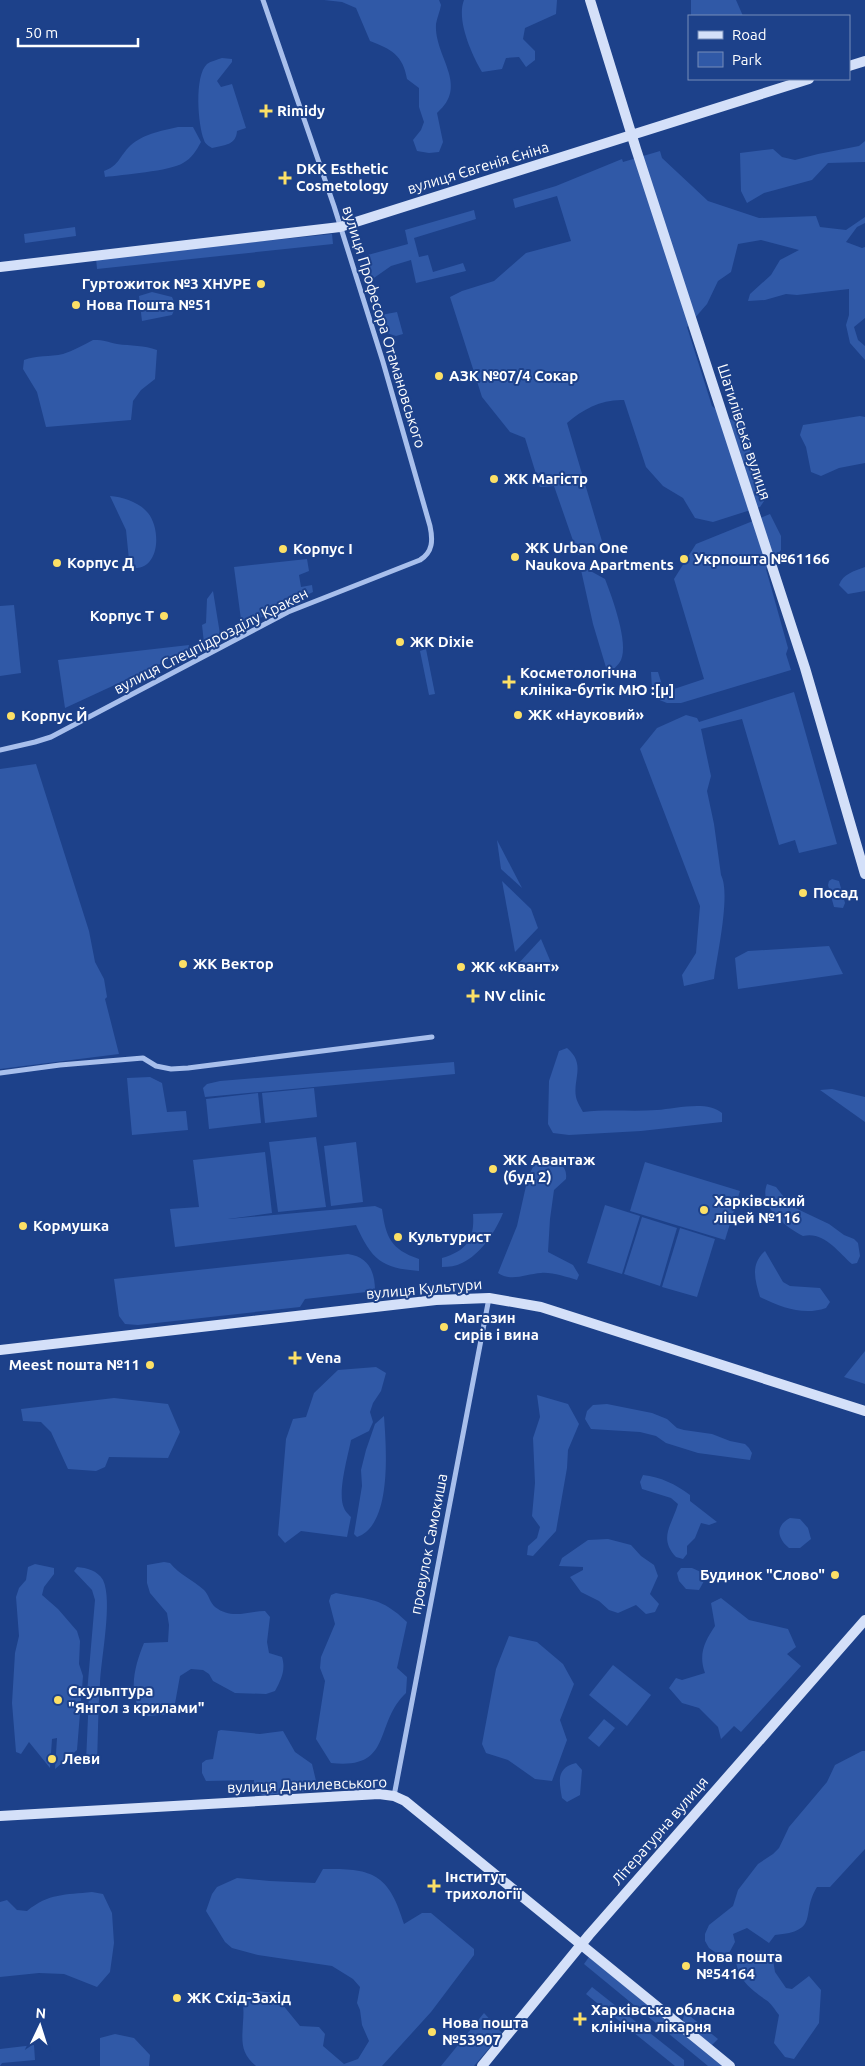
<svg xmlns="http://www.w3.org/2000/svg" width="865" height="2066" viewBox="0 0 865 2066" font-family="Ubuntu,sans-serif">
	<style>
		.green { fill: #3059a7 }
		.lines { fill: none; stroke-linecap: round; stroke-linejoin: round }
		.street { stroke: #a8bfec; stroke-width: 5 }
		.secondary { stroke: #d4e0f9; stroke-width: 10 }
		.poi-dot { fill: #fce066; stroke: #1d418a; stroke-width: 2 }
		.labels { text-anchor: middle; stroke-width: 4; stroke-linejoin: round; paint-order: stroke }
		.poi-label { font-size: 15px; font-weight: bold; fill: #fff; stroke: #1d418a; text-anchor: start }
		.street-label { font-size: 15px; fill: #fff; stroke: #1d418a }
	</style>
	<rect width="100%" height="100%" fill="#1d418a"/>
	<g class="green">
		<path d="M324,0h115l2,5c-1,6 -4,13 -5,19 -2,33 34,61 1,89l6,29 -4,10 -10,1 -12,-2 -4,-11 8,-10 3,-8 -5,-15v-19l-12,-9c-4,-24 -16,-30 -37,-38l-14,-33 -14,-6z"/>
		<path d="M464,0h93l-1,14 -31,14 -2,11 12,12v9l-9,7 -7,-10 -13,1 -4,11 -20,3c-10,-17 -26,-52 -18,-72z"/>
		<polygon points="691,0 736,0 743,16 691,16"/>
		<path d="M222,58l10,1v3l-15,19 4,6 11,-3 14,44 -9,3c-1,14 -12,14 -25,17 -3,-2 -7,-4 -8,-8 -6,-15 -10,-64 3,-76 4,-3 10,-4 15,-6z"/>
		<path d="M178,127h15l8,15c-5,9 -9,16 -18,21 -12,8 -62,12 -78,14l-1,-6c14,-5 15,-13 24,-23 13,-14 33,-17 50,-21z"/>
		<polygon points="865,141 865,162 828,163 812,180 764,193 747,203 741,191 740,153 773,149 782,157 795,160 818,154 859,146"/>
		<path d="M660,151l2,7 46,43 51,17 57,-2 4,11 26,3 19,-13v6l-8,4 -11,15 16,6 3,-1v71l-11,9 4,13 7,6v14l-15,-17 -4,-18 3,-10v-26l-52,6 -11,-1 -21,6 -17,1 2,-7 21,-19 9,-15 19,-10 -38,-10 -23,4 -7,28 -13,9 -11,23 -20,23 25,79 15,12 16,6 21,77 -4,6 -47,15 -18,-4 -12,-20 -20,-12 -17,-19 -22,-67c-22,-1 -41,9 -57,23l37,125 -26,7 -24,-69 -14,1 -15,-49 -15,-6 -28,-35 -32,-100 12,-6 32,-10 32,-28 45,-12 -14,-45 -42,12 -2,-9 43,-13 66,-27 1,3z"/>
		<polygon points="474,210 476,219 414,238 419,257 428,255 433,272 463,263 466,271 416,283 411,260 391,266 371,280 364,256 408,244 405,230"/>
		<polygon points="75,227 76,236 25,243 24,234"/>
		<polygon points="332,234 333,244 97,269 96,258"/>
		<polygon points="152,292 172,297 176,306 172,315 142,321 139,296"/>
		<polygon points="397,312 403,334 396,336 387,333 381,315"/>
		<path d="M93,340c13,0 13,2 24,4 14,2 27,1 40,6l-2,29 -14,11 -8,11 -2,19 -85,7 -9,-35 -14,-23 1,-9c12,-5 26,-3 39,-6 10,-3 20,-9 30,-14z"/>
		<polygon points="860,416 865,417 865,463 839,468 821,476 811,472 806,447 800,435 803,425"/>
		<path d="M110,496c13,1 29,6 38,17 13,16 12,55 -13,55l-6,-8 -3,-30z"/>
		<polygon points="770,514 781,536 781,550 766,569 788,648 786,654 791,670 681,703 667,703 657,699 652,689 651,672 658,672 663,688 668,691 704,679 674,579 696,544"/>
		<polygon points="307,559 309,571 299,575 301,587 312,585 313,592 242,627 234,567"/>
		<path d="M865,567v24l-17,3 -9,-9c4,-11 15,-14 26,-18z"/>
		<path d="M585,568l20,11c7,18 24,64 16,81 -2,5 -9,10 -13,14l-15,-50 -12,-54z"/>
		<polygon points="213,591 220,634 204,643 202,625 206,623 207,599"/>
		<polygon points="14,605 21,673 0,676 0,606"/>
		<polygon points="189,645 188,651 65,708 58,660"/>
		<polygon points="426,649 435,694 429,695 420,651"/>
		<path d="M794,692l43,152 -38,9 -4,-13 -16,5 -37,-126 -41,10 10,47 -4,15 7,33 7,51c10,19 -4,80 -7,104l-30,7 -2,-11 14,-22 4,-47 -60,-157 17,-21 29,-13 11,3 2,4z"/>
		<polygon points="36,764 89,931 95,962 104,979 107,997 105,999 119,1054 0,1069 0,769"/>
		<polygon points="497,840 522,888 501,869"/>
		<polygon points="832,879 839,881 845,903 843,908 834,907 828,885 829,881"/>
		<polygon points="502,881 531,909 538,928 515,952"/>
		<polygon points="541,939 552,965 520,970 518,964"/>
		<polygon points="829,946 843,974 738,989 735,958 748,951"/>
		<path d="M567,1048c19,16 6,30 9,49 1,5 5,11 7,15 25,-3 49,0 74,-2 18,-1 50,-10 65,3v9l-81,9 -72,4 -16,-2 -5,-9 1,-43 10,-30z"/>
		<polygon points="454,1062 455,1074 205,1097 203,1088 207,1084 220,1081"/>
		<polygon points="150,1077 162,1083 167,1112 186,1111 188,1130 132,1135 127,1078"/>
		<polygon points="314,1088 317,1117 265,1123 262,1093"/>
		<polygon points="832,1089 865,1097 865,1122 820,1090"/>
		<polygon points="258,1093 261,1123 209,1129 206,1099"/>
		<polygon points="316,1137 326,1207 278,1212 269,1142"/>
		<polygon points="356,1142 363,1202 331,1206 324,1146"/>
		<path d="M265,1152l7,61 -44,6 147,-13 7,3c4,28 8,40 37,50v12c-38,-3 -47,-11 -63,-46l-181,22 -5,-38 29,-2 -6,-47z"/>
		<path d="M546,1161h13c5,6 8,10 7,18l-12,11 -4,29 -2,33 25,13 6,10 -2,5c-11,-3 -25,-8 -36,-7 -15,1 -30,9 -43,0l19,-47 11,-49 6,-12z"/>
		<polygon points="645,1162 740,1191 725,1240 630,1211"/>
		<path d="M767,1184l9,3 15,19 38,18 15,11 10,4 4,4 2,13 -3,7 -5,1c-14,-12 -28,-33 -49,-28 -17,-9 -45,-29 -36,-52z"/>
		<polygon points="605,1205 640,1216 622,1274 587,1263"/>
		<path d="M503,1213c-7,18 -23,42 -41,50 -6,3 -13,4 -20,4v-9c24,-7 33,-18 31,-44z"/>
		<polygon points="642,1217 677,1228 660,1286 624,1274"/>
		<polygon points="680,1228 715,1239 697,1297 662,1287"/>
		<path d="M765,1251l18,31 7,4 30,2 10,14 -4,6c-23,8 -45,-1 -66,-11 -5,-17 -10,-33 5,-46z"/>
		<path d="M348,1254c21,3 27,18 27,37l-70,8 -5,8 -162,18 -13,-1 -6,-8 -5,-37z"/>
		<polygon points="865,1351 865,1384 844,1377"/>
		<path d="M376,1367l10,6 -5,18 -8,12 -3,9 3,10 -4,9 -18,9c-3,16 -14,53 -7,68 1,3 5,7 7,9l-4,20 -46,-6 -16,12 -7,-8 8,-96 7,-20 13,-2 8,-24 24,-23z"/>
		<polygon points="537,1395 568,1404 579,1424 568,1450 567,1468 556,1531 533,1556 527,1555 528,1546 537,1538 540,1527 532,1516 535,1483 533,1438 540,1417"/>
		<polygon points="114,1398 168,1404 180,1432 168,1458 109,1457 105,1467 96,1471 68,1469 51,1432 41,1422 23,1421 21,1409"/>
		<polygon points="607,1404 652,1413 667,1419 677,1428 684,1430 712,1434 730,1441 745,1444 749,1448 752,1453 750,1460 698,1453 666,1443 656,1436 640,1432 591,1429 585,1419 587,1411 593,1405"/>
		<path d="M384,1416c2,30 9,109 -27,121l-3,-3 8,-48 -1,-16 5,-20 9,-26z"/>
		<path d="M643,1475c18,2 32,9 47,20v6l27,21 -8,3 -8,-2 -6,15 -8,8v8l-4,5 -7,-2c-18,-19 -4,-32 2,-53l-7,-6 -29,-9 -2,-7z"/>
		<path d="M790,1518l10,1 8,9 3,11 -11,9h-11c-12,-10 -14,-22 1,-30z"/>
		<polygon points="608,1539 631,1545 641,1556 654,1565 658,1576 650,1594 659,1604 655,1612 646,1614 636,1605 618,1613 609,1610 599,1601 581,1592 570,1577 583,1570 583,1567 559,1566 562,1558 588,1540"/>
		<path d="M164,1562l6,1c10,12 23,17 34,27 5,5 6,13 11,17 17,13 32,4 50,4l5,6 -3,25 2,11 13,4c4,13 -1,23 -7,34l-9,3 -31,-1 -22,-12 -4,-7 -6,-4 -12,-1 -11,7 -6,33 -5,5 -21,2c-4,-4 -11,-10 -12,-15 -6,-19 1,-41 8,-58l24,-1 1,-17 -2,-12 -17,-20 -3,-10v-18z"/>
		<polygon points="35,1564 54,1568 54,1574 44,1587 42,1595 58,1609 77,1631 80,1641 79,1664 83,1676 77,1750 55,1769 57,1738 52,1739 50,1768 29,1742 21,1754 16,1752 12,1703 15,1653 19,1636 16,1597 19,1588 26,1580 28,1567"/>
		<path d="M77,1567c10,1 20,3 26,13 10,21 -2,78 -3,103 -2,26 -2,53 -3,80l-11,-1 3,-68 -2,-1 8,-93 -3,-10 -18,-19z"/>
		<polygon points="681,1568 692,1568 701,1572 704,1581 699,1590 686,1589 679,1581 677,1573"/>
		<path d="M336,1593c34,7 45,4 71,29l-10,46 10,9 -1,16c-33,31 -12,77 -75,70l-15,-24 9,-58 -5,-13 1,-11 14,-33 -6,-23 2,-6z"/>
		<path d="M721,1598l28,22 39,9 8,18 -9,7 14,12 -60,66 -7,-6 -13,13 -3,-12 -19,-19 -17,-5 -13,-15 7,-10 6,2 23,-7c-7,-19 0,-32 10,-47l-4,-23z"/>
		<polygon points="509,1636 537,1642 563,1664 574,1684 560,1720 567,1740 552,1781 535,1779 508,1760 486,1753 482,1744 496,1669"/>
		<polygon points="613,1665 651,1695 627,1726 589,1695"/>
		<polygon points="604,1719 615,1728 599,1747 588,1738"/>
		<polygon points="221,1730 260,1734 283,1731 295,1752 312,1764 317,1785 312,1791 263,1795 253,1792 254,1780 206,1781 202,1773 202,1763 206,1760 213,1759 218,1731"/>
		<path d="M862,1751h3v98l-35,38h-13c-17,27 4,44 -42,48l-6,8 -22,-15 -14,6 2,8 -7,13 -6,2 -13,-9 -4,-7v-7l4,-9 24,-19 5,-16 20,-26 15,-10 6,-6 10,-21 38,-45 8,-17z"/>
		<path d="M576,1763l6,7 -2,25 -13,7 -5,-4c-3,-17 -6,-30 14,-35z"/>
		<path d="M323,1869c50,-1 66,5 81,55l18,-11h9l43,36v6l-43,57 -49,54h-126c-16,-13 -14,-25 -13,-44 1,-9 0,-19 0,-29l16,-2 14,2 27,33 19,1 6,7 -2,12 21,18 14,-5 11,-18 -7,-16 -2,-15 -3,-7 3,-16 -7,-8 -21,-13 -74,-11 -26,-7 -7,-6 -19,-31 6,-17 5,-7 20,-9 33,3 45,2z"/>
		<path d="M92,1892l11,2 9,19 2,30 -4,29 -13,15 -33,-13 -25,-1 -39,4v-75l7,-2 10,10 10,1c22,-18 38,-16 65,-19z"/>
		<path d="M766,1952l6,2 3,18 11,16 6,1 17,-13 12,14 -2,33 -25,36 -9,-2 -11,-14 5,-28c-4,-5 -8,-12 -13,-15 -14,-10 -28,-20 -30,-39l17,-7z"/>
		<polygon points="589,1957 722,2066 708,2066 584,1964"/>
		<polygon points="592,1987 684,2060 684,2066 675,2066 586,1994"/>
		<polygon points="685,2012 718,2039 711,2046 682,2022"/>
		<polygon points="484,2013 502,2033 474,2066 441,2066"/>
		<polygon points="115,2034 134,2038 150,2055 149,2066 100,2066 100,2038"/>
		<polygon points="34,2045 35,2060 2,2063 0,2066 0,2049"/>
	</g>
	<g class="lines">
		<g class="street">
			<path d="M0,750l35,-8 16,-5 237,-125 132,-52c13,-8 13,-20 10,-34l-47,-164 -49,-156 -71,-206"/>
			<polyline points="0,1073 60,1065 143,1058 156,1066 171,1069 188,1068 432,1037"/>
			<polyline points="394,1796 489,1298"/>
		</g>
		<g class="secondary">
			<polyline points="590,0 636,149 805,668 865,874"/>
			<polyline points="849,66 865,61"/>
			<polyline points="0,267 340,227 809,79"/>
			<polyline points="0,1350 436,1300 489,1298 541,1307 865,1411"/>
			<polyline points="0,1816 379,1794 394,1796 405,1801 730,2066"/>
			<polyline points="482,2066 589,1935 865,1620"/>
		</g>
	</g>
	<g class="poi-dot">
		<path d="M263.5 103.5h5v5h5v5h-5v5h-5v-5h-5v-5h5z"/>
		<path d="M282.5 170.5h5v5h5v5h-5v5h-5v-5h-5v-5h5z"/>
		<circle cx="261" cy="284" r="5"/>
		<circle cx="76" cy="305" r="5"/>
		<circle cx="439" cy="376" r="5"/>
		<circle cx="494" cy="479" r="5"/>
		<circle cx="283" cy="549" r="5"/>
		<circle cx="515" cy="557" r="5"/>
		<circle cx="684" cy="559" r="5"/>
		<circle cx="57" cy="563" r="5"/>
		<circle cx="164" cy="616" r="5"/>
		<circle cx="400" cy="642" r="5"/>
		<path d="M506.5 674.5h5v5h5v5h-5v5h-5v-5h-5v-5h5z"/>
		<circle cx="518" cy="715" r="5"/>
		<circle cx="11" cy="716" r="5"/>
		<circle cx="803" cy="893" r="5"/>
		<circle cx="183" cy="964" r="5"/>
		<circle cx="461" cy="967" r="5"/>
		<path d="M470.5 988.5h5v5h5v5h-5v5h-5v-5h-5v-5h5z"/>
		<circle cx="493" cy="1169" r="5"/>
		<circle cx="704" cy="1210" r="5"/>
		<circle cx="23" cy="1226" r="5"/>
		<circle cx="398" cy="1237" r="5"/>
		<circle cx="444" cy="1327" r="5"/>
		<path d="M292.5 1350.5h5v5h5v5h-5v5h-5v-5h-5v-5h5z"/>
		<circle cx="150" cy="1365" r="5"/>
		<circle cx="835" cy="1575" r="5"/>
		<circle cx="58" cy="1700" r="5"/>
		<circle cx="52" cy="1759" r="5"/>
		<path d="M431.5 1878.5h5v5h5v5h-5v5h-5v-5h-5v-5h5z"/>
		<circle cx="686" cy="1966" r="5"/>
		<circle cx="177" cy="1998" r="5"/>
		<path d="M577.5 2011.5h5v5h5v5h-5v5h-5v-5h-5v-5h5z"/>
		<circle cx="432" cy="2032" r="5"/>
	</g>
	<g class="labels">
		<g class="poi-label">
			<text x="277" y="116">Rimidy</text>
			<text x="296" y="174">DKK Esthetic<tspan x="296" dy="17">Cosmetology</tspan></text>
			<text x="251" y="289" text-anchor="end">Гуртожиток №3 ХНУРЕ</text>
			<text x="86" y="310">Нова Пошта №51</text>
			<text x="449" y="381">АЗК №07/4 Сокар</text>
			<text x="504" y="484">ЖК Магістр</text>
			<text x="525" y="553">ЖК Urban One<tspan x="525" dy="17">Naukova Apartments</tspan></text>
			<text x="293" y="554">Корпус І</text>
			<text x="694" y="564">Укрпошта №61166</text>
			<text x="67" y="568">Корпус Д</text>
			<text x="154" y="621" text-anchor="end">Корпус T</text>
			<text x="410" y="647">ЖК Dixie</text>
			<text x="520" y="678">Косметологічна<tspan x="520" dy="17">клініка-бутік МЮ :[μ]</tspan></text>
			<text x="528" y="720">ЖК «Науковий»</text>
			<text x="21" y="721">Корпус Й</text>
			<text x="813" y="898">Посад</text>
			<text x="193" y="969">ЖК Вектор</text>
			<text x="471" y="972">ЖК «Квант»</text>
			<text x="484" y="1001">NV clinic</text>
			<text x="503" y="1165">ЖК Авантаж<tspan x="503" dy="17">(буд 2)</tspan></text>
			<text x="714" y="1206">Харківський<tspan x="714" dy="17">ліцей №116</tspan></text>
			<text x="33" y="1231">Кормушка</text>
			<text x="408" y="1242">Культурист</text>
			<text x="454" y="1323">Магазин<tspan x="454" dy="17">сирів і вина</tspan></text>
			<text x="306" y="1363">Vena</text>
			<text x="140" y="1370" text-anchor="end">Meest пошта №11</text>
			<text x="825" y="1580" text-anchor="end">Будинок "Слово"</text>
			<text x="68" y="1696">Скульптура<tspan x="68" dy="17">"Янгол з крилами"</tspan></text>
			<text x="62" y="1764">Леви</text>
			<text x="445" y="1882">Інститут<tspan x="445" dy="17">трихології</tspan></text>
			<text x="696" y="1962">Нова пошта<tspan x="696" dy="17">№54164</tspan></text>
			<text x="187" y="2003">ЖК Схід-Захід</text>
			<text x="591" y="2015">Харківська обласна<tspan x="591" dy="17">клінічна лікарня</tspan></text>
			<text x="442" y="2028">Нова пошта<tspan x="442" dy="17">№53907</tspan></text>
		</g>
		<g class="street-label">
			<text transform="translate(478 168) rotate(-17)" y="5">вулиця Євгенія Єніна</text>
			<text transform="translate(384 327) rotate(73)" y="5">вулиця Професора Отамановського</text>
			<text transform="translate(744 432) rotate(72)" y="5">Шатилівська вулиця</text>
			<text transform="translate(211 641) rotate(-27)" y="5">вулиця Спецпідрозділу Кракен</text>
			<text transform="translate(424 1289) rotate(-5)" y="5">вулиця Культури</text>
			<text transform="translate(429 1544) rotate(-79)" y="5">провулок Самокиша</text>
			<text transform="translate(307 1785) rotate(-2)" y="5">вулиця Данилевського</text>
			<text transform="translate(660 1831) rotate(-49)" y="5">Літературна вулиця</text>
		</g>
	</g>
	<rect x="688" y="15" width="162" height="65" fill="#1d418a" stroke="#778db9"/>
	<rect x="698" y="31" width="25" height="8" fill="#d4e0f9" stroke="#778db9"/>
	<text x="732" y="40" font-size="15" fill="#ffffff">Road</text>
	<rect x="698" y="52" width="25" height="15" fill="#3059a7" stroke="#778db9"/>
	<text x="732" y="65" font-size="15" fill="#ffffff">Park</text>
	<g transform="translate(40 2026) rotate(4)" stroke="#1d418a" stroke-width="4" paint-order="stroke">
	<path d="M0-4L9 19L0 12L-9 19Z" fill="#ffffff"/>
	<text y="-8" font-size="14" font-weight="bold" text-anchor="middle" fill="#ffffff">N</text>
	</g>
	<path d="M18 38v8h120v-8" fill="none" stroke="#ffffff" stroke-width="2.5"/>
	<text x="25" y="38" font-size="15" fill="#ffffff" stroke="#1d418a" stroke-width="4" paint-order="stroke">50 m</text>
</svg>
